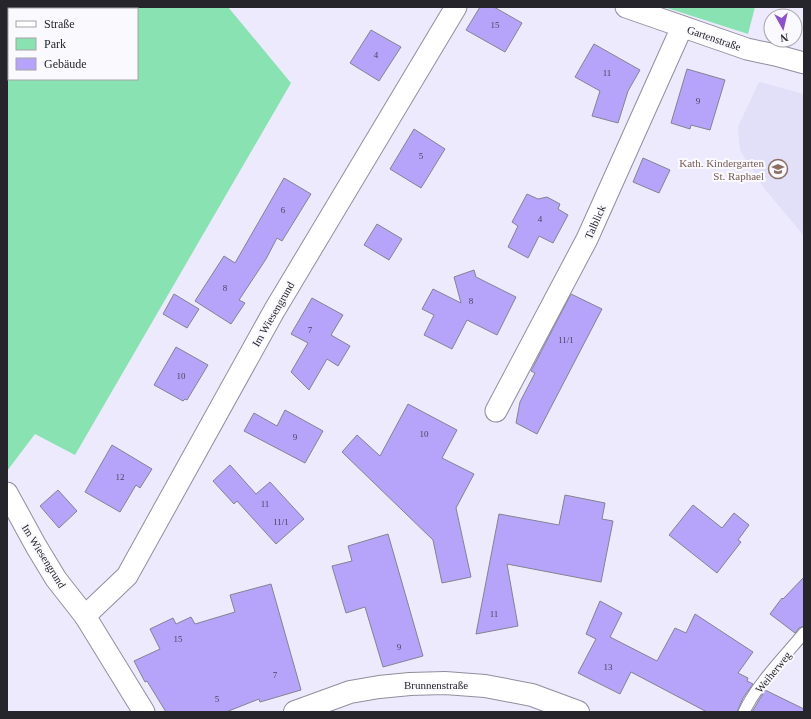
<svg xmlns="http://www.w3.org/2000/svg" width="811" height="719" viewBox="0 0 811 719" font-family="Georgia,serif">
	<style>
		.built { fill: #e2dff8 }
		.green { fill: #89e2b1; fill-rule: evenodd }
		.building { fill: #b6a4fa; stroke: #848292 }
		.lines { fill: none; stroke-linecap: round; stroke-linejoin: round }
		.service-casing { stroke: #908e9e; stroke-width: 13 }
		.minor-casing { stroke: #908e9e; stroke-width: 23 }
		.tertiary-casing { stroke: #908e9e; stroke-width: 24 }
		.service { stroke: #fff; stroke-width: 11 }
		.minor { stroke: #fff; stroke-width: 21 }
		.tertiary { stroke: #fff; stroke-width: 22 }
		.labels { text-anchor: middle; stroke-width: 4; stroke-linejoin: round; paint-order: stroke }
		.number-label { font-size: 9px; fill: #4a455f }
		.street-label { font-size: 11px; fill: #26252b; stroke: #faf9fd }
		.education-label { font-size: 11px; fill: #785e54; stroke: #faf9fd; text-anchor: end }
	</style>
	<rect width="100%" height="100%" fill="#eceafc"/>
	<polygon class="built" points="759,82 804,94 804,236 764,188 740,150 738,127"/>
	<g class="green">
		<path d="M7,7h221l63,76 -216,372 -40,-21 -28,37zM9,9h128v70h-128z"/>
		<polygon points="664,7 755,7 748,34"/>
	</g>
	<g class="building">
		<polygon points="480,7 494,7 522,23 505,52 466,30"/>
		<polygon points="371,30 401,47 379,81 350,63"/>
		<polygon points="594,44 640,70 628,91 618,123 592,116 600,91 575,77"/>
		<polygon points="687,69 725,80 710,130 691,125 690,129 671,123"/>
		<polygon points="414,129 445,149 421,188 390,169"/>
		<polygon points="643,158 670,170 659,193 633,182"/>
		<polygon points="284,178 311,194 282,241 277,238 266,259 239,300 245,303 231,324 195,301 224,256 235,263"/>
		<polygon points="527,194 538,199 547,197 560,204 558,209 568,215 553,243 539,236 528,258 508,247 518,226 512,222"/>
		<polygon points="377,224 402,239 389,260 364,245"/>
		<polygon points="474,270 476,277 516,297 497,335 467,320 452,349 424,335 434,315 422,309 433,289 461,303 454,277"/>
		<polygon points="174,294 199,309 187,328 163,314"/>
		<polygon points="571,294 602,309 537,434 516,423 520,402 535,373 531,371"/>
		<polygon points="312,298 343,315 331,335 350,346 338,366 327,359 309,390 291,372 308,343 291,334"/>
		<polygon points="176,347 208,365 187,400 185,399 183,401 154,385"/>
		<polygon points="408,404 457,430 442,458 474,474 456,508 471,577 442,583 433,540 342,452 357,435 380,456"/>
		<polygon points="285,410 323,431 305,463 244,431 254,413 277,426"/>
		<polygon points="112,445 152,469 140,488 136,485 120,512 85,492"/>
		<polygon points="230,465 256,494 270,482 304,519 276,544 237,501 234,504 213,481"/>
		<polygon points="58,490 77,511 59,528 40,506"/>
		<polygon points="565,495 605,503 602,519 613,521 601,582 507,564 518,626 476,634 499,514 559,525"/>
		<polygon points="693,505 722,528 734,513 749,525 738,540 741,542 717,573 669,535"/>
		<polygon points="388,534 423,656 383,667 365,607 346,613 332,566 352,561 348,546"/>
		<polygon points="804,577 804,626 799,628 795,633 770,614 782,598 783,599"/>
		<polygon points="271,584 301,690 260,702 259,699 226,712 166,712 147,681 145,682 134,661 160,649 150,629 173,618 176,624 191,617 195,624 235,612 230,595"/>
		<polygon points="600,601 622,613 610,637 657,661 675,628 686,633 695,614 753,652 738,673 748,678 747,681 753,684 743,698 737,712 707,712 631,672 620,694 578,673 596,639 586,634"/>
		<polygon points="765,690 804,709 804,712 752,712"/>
	</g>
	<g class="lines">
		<g class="service-casing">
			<path id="service" d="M744,712c13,-28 40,-55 60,-79"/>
		</g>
		<g class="minor-casing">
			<g id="minor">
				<polyline points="626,7 747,49 775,55 804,63"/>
				<polyline points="496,411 587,239 682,27"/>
				<polyline points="7,493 36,546 56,579 85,616"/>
				<polyline points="144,712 85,616 127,576 274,311 456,7"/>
			</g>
		</g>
		<g class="tertiary-casing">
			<polyline id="tertiary" points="295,712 350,692 379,687 410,684 445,683 485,686 532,695 578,712"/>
		</g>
		<use href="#service" class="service"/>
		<use href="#minor" class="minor"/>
		<use href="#tertiary" class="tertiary"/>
	</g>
	<defs>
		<g id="school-ring" transform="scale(1)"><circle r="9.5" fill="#faf9fd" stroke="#8d6e63" stroke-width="1.5"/><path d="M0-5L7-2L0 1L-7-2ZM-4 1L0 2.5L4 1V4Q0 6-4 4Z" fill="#8d6e63"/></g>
	</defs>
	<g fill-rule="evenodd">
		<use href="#school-ring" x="778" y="169"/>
	</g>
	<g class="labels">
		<g class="number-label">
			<text x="495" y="28">15</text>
			<text x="376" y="58">4</text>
			<text x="607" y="76">11</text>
			<text x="698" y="104">9</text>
			<text x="421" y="159">5</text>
			<text x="283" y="213">6</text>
			<text x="540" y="222">4</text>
			<text x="225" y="291">8</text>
			<text x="471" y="304">8</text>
			<text x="310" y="333">7</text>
			<text x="566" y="343">11/1</text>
			<text x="181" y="379">10</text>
			<text x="424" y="437">10</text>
			<text x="295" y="440">9</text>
			<text x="120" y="480">12</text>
			<text x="265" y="507">11</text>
			<text x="281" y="525">11/1</text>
			<text x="494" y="617">11</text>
			<text x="178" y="642">15</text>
			<text x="399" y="650">9</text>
			<text x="608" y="670">13</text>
			<text x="275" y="678">7</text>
			<text x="217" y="702">5</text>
		</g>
		<g class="street-label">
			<text transform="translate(714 38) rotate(19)" y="4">Gartenstraße</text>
			<text transform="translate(595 222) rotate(-66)" y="4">Talblick</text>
			<text transform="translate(273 314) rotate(-60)" y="4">Im Wiesengrund</text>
			<text transform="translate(44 556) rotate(58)" y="4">Im Wiesengrund</text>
			<text transform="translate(773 672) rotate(-51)" y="4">Weiherweg</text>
			<text x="436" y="689">Brunnenstraße</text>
		</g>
		<g class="education-label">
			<text x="764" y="167">Kath. Kindergarten<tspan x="764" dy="13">St. Raphael</tspan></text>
		</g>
	</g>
	<rect width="811" height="719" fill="none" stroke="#26252b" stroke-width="16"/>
	<rect x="8" y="8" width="130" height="72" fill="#faf9fd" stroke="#a5a4a9"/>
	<rect x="16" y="21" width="20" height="6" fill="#ffffff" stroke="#a5a4a9"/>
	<text x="44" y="28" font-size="12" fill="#26252b">Straße</text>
	<rect x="16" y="38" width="20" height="12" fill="#89e2b1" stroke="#a5a4a9"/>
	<text x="44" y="48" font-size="12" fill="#26252b">Park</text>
	<rect x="16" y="58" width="20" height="12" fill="#b6a4fa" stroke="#a5a4a9"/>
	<text x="44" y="68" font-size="12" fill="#26252b">Gebäude</text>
	<g transform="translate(783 28) rotate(172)"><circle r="19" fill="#faf9fd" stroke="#a5a4a9"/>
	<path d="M0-3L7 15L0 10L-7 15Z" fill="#8d51c8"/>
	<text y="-6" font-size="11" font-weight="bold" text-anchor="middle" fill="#26252b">N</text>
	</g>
</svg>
